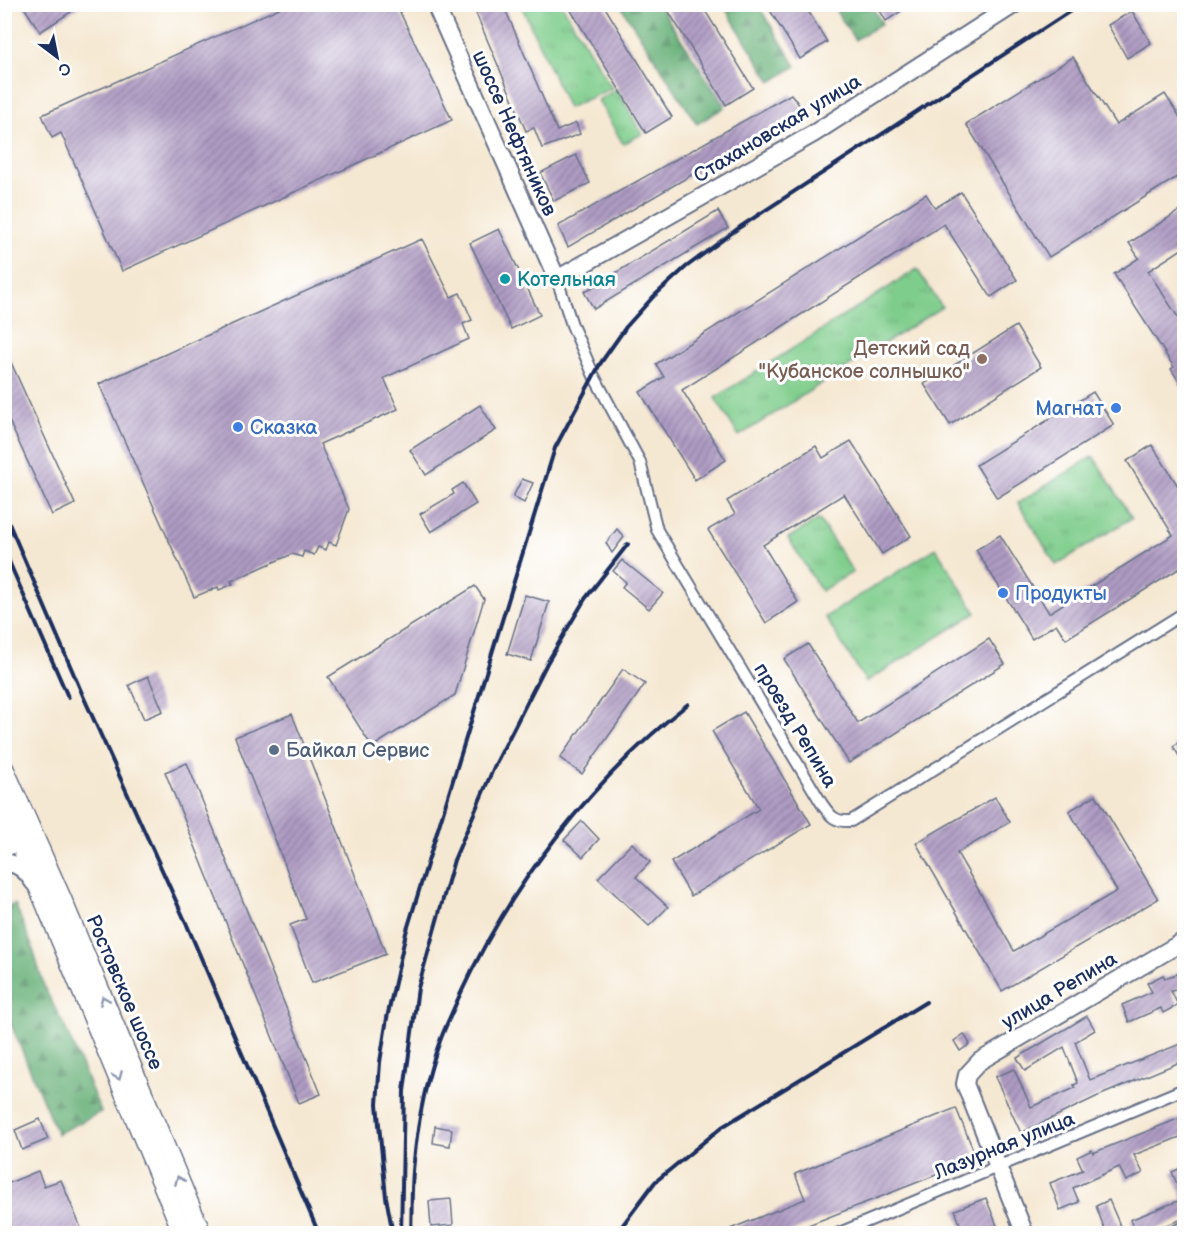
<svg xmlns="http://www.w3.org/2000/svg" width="1189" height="1238" viewBox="0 0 1189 1238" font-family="'Balsamiq Sans',sans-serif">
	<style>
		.grass { fill: url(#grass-tufts); stroke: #4d7e75; stroke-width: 1.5 }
		.forest { fill: url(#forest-firs); stroke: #41706b; stroke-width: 1.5 }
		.building { fill: url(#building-hatch) }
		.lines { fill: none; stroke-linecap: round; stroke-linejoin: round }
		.street-casing { stroke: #677087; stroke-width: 14 }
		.secondary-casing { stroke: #677087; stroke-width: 20 }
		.primary-casing { stroke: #677087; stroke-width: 21 }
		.street { stroke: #fff; stroke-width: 10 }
		.secondary { stroke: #fff; stroke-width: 16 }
		.primary { stroke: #fff; stroke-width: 18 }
		.rail { stroke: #1b2f5e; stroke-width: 4 }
		.oneway { stroke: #8d97ae }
		.culture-dot { fill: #0f9aa8; stroke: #fff; stroke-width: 2 }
		.education-dot { fill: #8d6e63; stroke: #fff; stroke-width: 2 }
		.shop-dot { fill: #3f7fe0; stroke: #fff; stroke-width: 2 }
		.service-dot { fill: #5c6f8a; stroke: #fff; stroke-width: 2 }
		.labels { text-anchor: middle; stroke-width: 6; stroke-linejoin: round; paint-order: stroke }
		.street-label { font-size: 20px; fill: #1b2f5e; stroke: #fff }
		.culture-label { font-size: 20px; fill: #0d838f; stroke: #fff; text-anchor: start }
		.education-label { font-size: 20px; fill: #785e54; stroke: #fff; text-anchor: end }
		.shop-label { font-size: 20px; fill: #366cbe; stroke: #fff; text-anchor: start }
		.service-label { font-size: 20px; fill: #4e5e75; stroke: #fff; text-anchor: start }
	</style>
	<defs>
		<pattern id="grass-tufts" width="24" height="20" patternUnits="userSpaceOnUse" patternTransform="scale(1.5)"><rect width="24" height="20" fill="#7fcd8c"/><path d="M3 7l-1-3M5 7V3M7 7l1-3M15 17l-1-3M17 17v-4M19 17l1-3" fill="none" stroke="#6db07b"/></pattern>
		<pattern id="forest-firs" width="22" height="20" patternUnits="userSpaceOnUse" patternTransform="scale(1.5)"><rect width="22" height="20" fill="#67b078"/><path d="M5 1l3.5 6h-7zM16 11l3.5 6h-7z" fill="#549066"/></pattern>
		<pattern id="building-hatch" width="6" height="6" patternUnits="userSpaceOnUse" patternTransform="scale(1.5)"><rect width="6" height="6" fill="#af9bc3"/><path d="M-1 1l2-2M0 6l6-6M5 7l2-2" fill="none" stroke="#8e7fa2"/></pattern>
	</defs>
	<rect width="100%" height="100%" fill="#fff"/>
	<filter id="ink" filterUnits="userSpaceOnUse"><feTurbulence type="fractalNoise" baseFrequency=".0167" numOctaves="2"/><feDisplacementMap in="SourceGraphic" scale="12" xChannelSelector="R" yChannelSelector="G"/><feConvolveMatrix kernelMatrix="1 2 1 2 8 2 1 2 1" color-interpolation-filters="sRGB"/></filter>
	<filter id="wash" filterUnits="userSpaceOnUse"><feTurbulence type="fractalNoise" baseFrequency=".008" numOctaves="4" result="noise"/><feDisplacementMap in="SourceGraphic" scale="24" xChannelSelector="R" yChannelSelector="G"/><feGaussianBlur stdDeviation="1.35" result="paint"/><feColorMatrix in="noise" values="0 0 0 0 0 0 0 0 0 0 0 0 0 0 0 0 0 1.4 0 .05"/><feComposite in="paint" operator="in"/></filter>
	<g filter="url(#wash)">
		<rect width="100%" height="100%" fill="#f5e8d2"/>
		<g class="grass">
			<polygon points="521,5 562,5 612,88 568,108"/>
			<polygon points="617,89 642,134 623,144 598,100"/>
			<polygon points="917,269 942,307 739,436 715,398"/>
			<polygon points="1093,456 1132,518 1056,565 1018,503"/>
			<polygon points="819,519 853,572 821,591 788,538"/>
			<polygon points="936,548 976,613 866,682 825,617"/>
		</g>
		<g class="forest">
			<polygon points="620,5 659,5 725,107 697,124"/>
			<polygon points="723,5 758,5 796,66 771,82"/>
			<polygon points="832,5 871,5 882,23 855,40"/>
			<polygon points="15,904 32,946 45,989 65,1027 101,1112 57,1134 5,1010 5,907"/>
		</g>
		<g id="blocks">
			<g class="building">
				<polygon points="22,4 83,4 40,32"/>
				<polygon points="288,4 396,4 452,120 122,271 61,133 52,138 42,115"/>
				<polygon points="472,4 503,4 557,131 576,123 580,134 542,148 534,128 526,131"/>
				<polygon points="567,4 603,4 672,117 646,133"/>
				<polygon points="664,4 701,4 753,88 726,105"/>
				<polygon points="766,4 804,4 827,42 800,59"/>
				<polygon points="876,4 912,4 886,21"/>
				<polygon points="1132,11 1151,43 1127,58 1108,25"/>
				<polygon points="1073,57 1116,125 1165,94 1185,125 1185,172 1049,257 966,124"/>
				<polygon points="791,94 803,110 568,247 558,226"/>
				<polygon points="576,155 590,183 554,201 540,173"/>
				<polygon points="961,192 1017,280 991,297 944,224 682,390 726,460 695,480 640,392 664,377 656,364 926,194 935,208"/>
				<polygon points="1185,207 1185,247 1148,271 1185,328 1185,391 1171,369 1174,367 1114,274 1139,258 1129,243"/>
				<polygon points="718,211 728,228 594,309 584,292"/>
				<polygon points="499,229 540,315 511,329 470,243"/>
				<polygon points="422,239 451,297 460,293 472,320 463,324 469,339 384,378 398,409 320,444 349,509 336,545 329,542 326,550 318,547 314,555 304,551 302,557 292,554 231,581 233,584 219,590 218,587 194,597 99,384"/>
				<polygon points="1016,326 1041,367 950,425 924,384"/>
				<polygon points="4,347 75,504 52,515 4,410"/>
				<polygon points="1093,392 1114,425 997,498 976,465"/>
				<polygon points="480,405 496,430 426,475 410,450"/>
				<polygon points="851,441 911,536 882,554 844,494 763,545 798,602 766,623 708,530 735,514 727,501 816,446 823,458"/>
				<polygon points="1152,445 1185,497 1185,565 1066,639 1056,624 1032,639 976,550 1000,535 1049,613 1173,535 1127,461"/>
				<polygon points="522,479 533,483 524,503 513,497"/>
				<polygon points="463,483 476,504 431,532 420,514 454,494 452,490"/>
				<polygon points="617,529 624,537 612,553 606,543"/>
				<polygon points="622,560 663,593 649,609 622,587 626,582 613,571"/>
				<polygon points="475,586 484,599 455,695 372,747 328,677"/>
				<polygon points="525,595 549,602 531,661 507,654"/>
				<polygon points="989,639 1005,664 849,763 784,659 808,644 858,723"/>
				<polygon points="623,669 645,684 582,774 560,758"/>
				<polygon points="148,676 163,711 144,719 129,685"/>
				<polygon points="744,712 811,824 691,896 671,862 759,809 712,731"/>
				<polygon points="292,714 386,954 312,983 290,925 306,919 235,737"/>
				<polygon points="1185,739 1185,766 1173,746"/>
				<polygon points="187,763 321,1094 299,1103 165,772"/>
				<polygon points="1096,795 1158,899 1002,991 916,843 995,797 1010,822 957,853 1014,951 1117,891 1069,811"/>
				<polygon points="582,821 599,839 583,857 564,840"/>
				<polygon points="632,843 650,862 636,877 668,907 649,926 598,878"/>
				<polygon points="1185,971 1185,988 1171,991 1178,1005 1163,1013 1161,1008 1129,1022 1122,1005 1152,992 1147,983 1163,975 1165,978"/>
				<polygon points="1087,1016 1095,1030 1075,1042 1090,1080 1185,1042 1185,1060 1096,1097 1021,1133 995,1077 1014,1069 1031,1107 1075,1088 1074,1085 1078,1083 1064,1047 1025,1071 1017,1058"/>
				<polygon points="964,1034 970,1044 960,1051 954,1041"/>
				<polygon points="956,1108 977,1159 788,1233 720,1233 805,1199 795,1174"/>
				<polygon points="1185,1116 1185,1135 1134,1155 1143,1173 1126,1181 1119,1167 1073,1188 1079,1202 1060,1210 1050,1183 1083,1170 1077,1157 1092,1150 1093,1153"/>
				<polygon points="40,1119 48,1139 22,1150 15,1130"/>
				<polygon points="435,1126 452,1129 450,1146 433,1143"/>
				<polygon points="1185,1166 1185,1218 1145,1233 1136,1233 1130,1220 1183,1199 1172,1172"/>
				<polygon points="38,1171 44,1186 61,1180 83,1233 26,1233 24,1228 11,1233 4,1233 4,1185"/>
				<polygon points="986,1198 1000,1233 963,1233 955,1210"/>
				<polygon points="451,1199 453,1225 431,1227 429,1201"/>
				<polygon points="1109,1200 1122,1230 1115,1233 1106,1233 1096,1206"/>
			</g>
		</g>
	</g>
	<g filter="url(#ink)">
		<use href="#blocks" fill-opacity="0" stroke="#677087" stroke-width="1.5"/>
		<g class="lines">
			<g class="street-casing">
				<g id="street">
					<path d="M557,279l15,46 22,51 46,86 17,68 165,274c9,13 13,18 29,17l333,-208"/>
					<polyline points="837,1234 1184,1089"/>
					<polyline points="1169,1234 1184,1227"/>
				</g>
			</g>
			<g class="secondary-casing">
				<g id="secondary">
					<polyline points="435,4 557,279 813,134 1015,4"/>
					<polyline points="4,849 30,835"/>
					<path d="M4,862c16,2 22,9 30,21"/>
					<polyline points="1025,1234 965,1084 967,1075 980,1061 1184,941"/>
				</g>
			</g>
			<g class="primary-casing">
				<g id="primary">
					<polyline points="4,768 62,899 202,1234"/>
					<polyline points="4,805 183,1234"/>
				</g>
			</g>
			<use href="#street" class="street"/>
			<use href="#secondary" class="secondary"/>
			<use href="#primary" class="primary"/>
			<g class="rail">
				<polyline points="4,512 84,698 187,925 319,1234"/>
				<polyline points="4,550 68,697"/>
				<polyline points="393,1234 386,1197 377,1104 380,1062 387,1018 406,933 555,448 600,364 626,327 653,297 686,267 740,227 1081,4"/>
				<polyline points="401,1234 404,1091 418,988 454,860 494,767 547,663 585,599 628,544"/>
				<path d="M411,1234c1,-25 0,-49 3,-73 4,-40 12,-83 26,-120 5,-14 12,-28 18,-42 52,-113 132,-218 230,-295"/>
				<polyline points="616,1234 655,1182 722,1127 926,1002"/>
			</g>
		</g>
		<defs><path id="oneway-chevron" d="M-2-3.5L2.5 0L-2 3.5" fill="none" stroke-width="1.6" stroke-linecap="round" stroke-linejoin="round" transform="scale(1.5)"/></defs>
		<g class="oneway">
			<use href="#oneway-chevron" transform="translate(104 1000) rotate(-113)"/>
			<use href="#oneway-chevron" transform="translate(118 1076) rotate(67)"/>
			<use href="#oneway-chevron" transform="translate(179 1180) rotate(-113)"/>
		</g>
	</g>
	<circle class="culture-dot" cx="505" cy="279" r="6"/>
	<circle class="education-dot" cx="982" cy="359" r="6"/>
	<g class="shop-dot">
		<circle cx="1116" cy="408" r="6"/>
		<circle cx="238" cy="427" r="6"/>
		<circle cx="1003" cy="593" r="6"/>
	</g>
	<circle class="service-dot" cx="274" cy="750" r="6"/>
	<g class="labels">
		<g class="street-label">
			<text transform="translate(777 128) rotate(-31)" y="7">Стахановская улица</text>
			<text transform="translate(515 133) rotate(66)" y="7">шоссе Нефтяников</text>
			<text transform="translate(796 725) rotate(59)" y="7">проезд Репина</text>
			<text transform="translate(1059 990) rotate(-31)" y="7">улица Репина</text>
			<text transform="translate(125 992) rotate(67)" y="7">Ростовское шоссе</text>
			<text transform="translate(1004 1145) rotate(-22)" y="7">Лазурная улица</text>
		</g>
		<g class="culture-label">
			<text x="517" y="286">Котельная</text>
		</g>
		<g class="education-label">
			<text x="970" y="355">Детский сад<tspan x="970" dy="23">"Кубанское солнышко"</tspan></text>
		</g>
		<g class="shop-label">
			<text x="1104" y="415" text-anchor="end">Магнат</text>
			<text x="250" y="434">Сказка</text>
			<text x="1015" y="600">Продукты</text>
		</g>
		<g class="service-label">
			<text x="286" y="757">Байкал Сервис</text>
		</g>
	</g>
	<rect width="1189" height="1238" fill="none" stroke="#fff" stroke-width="24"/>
	<g transform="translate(57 57) rotate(148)" stroke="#ffffff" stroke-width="4.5" paint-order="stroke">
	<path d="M0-4.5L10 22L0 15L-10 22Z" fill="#1b2f5e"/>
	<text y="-9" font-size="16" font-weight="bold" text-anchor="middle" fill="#1b2f5e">С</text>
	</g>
</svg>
